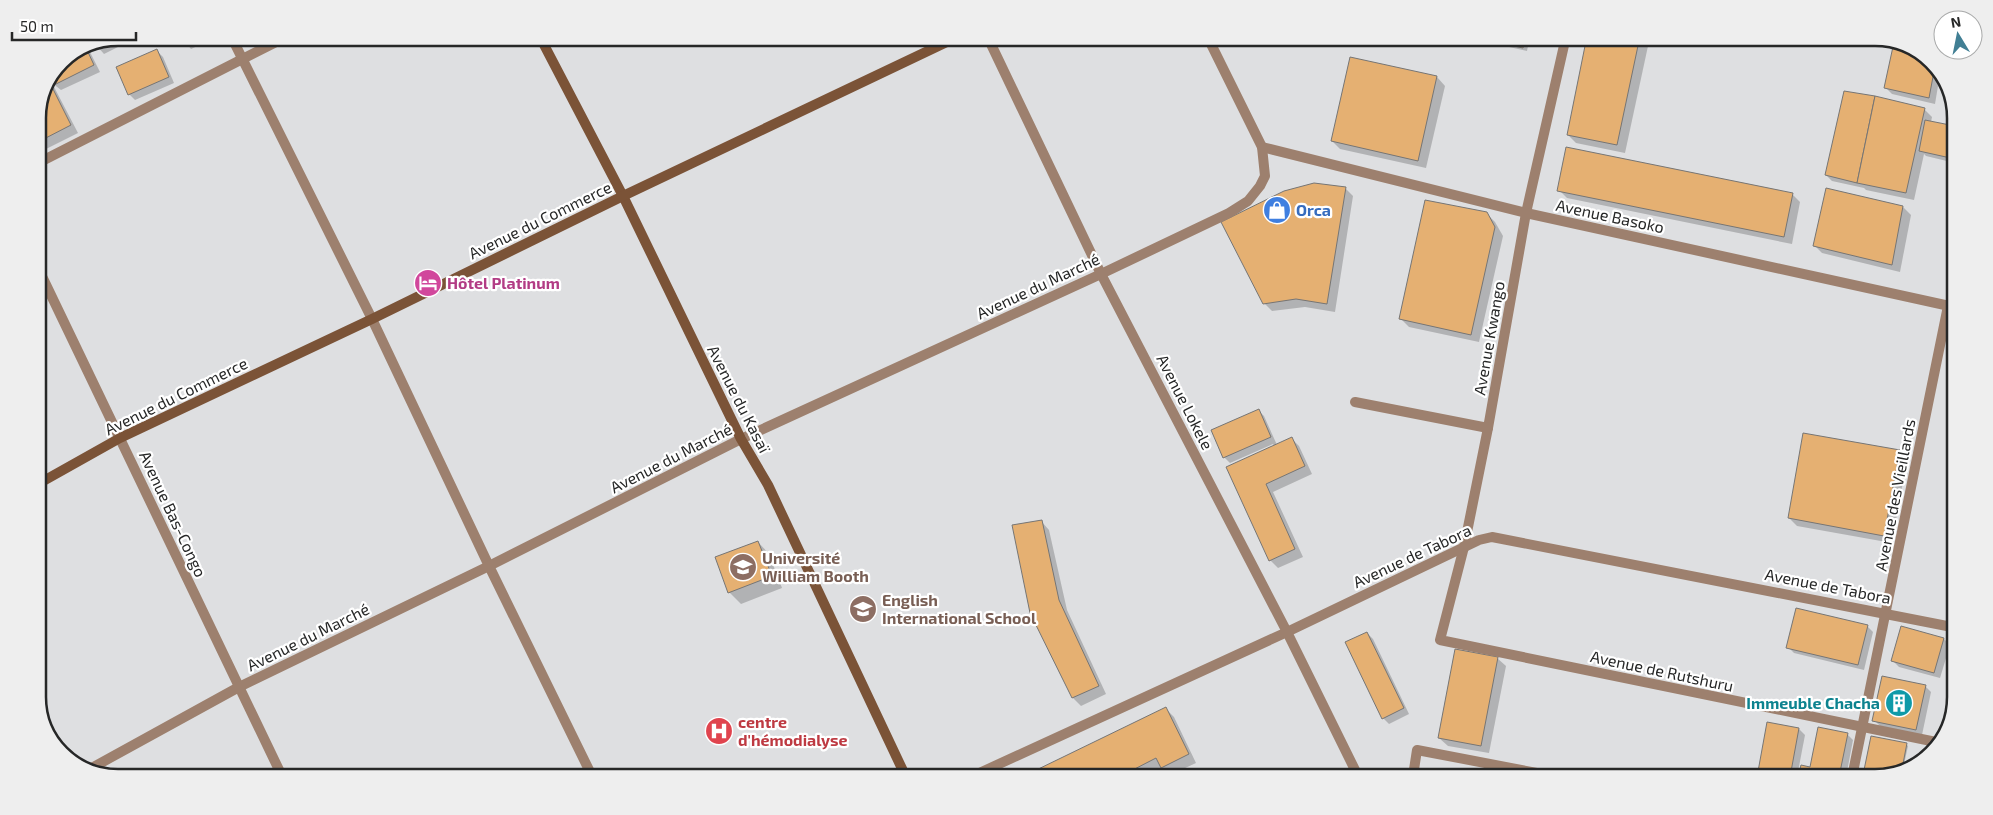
<svg xmlns="http://www.w3.org/2000/svg" width="1993" height="815" viewBox="0 0 1993 815" font-family="'Exo 2',sans-serif">
	<style>
		.shadow { fill: #0003 }
		.building { fill: #e5b072; stroke: #767574 }
		.lines { fill: none; stroke-linecap: round; stroke-linejoin: round }
		.street { stroke: #9d806e; stroke-width: 10 }
		.secondary { stroke: #7b5337; stroke-width: 10 }
		.labels { text-anchor: middle; stroke-width: 4.5; stroke-linejoin: round; paint-order: stroke }
		.shop-label { font-size: 16px; font-weight: bold; fill: #366cbe; stroke: #fff; text-anchor: start }
		.street-label { font-size: 16px; fill: #262727; stroke: #fff }
		.hotel-label { font-size: 16px; font-weight: bold; fill: #b23c85; stroke: #fff; text-anchor: start }
		.education-label { font-size: 16px; font-weight: bold; fill: #785e54; stroke: #fff; text-anchor: start }
		.culture-label { font-size: 16px; font-weight: bold; fill: #0d838f; stroke: #fff; text-anchor: end }
		.health-label { font-size: 16px; font-weight: bold; fill: #be3a42; stroke: #fff; text-anchor: start }
		.rim { fill: none; stroke: #262727; stroke-width: 2.5 }
	</style>
	<rect width="100%" height="100%" fill="#dedfe1"/>
	<g class="shadow">
		<polygon points="119,38 124,38 126,43 104,54 97,46"/>
		<polygon points="182,38 215,38 191,49"/>
		<polygon points="876,39 890,39 881,44"/>
		<polygon points="1489,41 1529,41 1527,51 1491,43"/>
		<polygon points="1588,41 1643,41 1648,46 1625,153 1576,143 1568,135"/>
		<polygon points="1895,42 1901,42 1939,69 1940,74 1935,104 1892,94 1886,88"/>
		<polygon points="89,50 100,72 61,90 52,83 78,133 38,153 38,113 61,61"/>
		<polygon points="157,51 163,57 174,83 135,100 129,94"/>
		<polygon points="1437,77 1445,86 1426,168 1340,149 1332,141"/>
		<polygon points="1924,109 1932,117 1931,122 1955,127 1955,163 1926,156 1924,154 1914,200 1866,190 1864,188 1832,181 1826,175"/>
		<polygon points="1345,188 1353,196 1335,312 1305,307 1272,311 1264,303"/>
		<polygon points="1559,190 1792,194 1800,202 1792,244 1567,198"/>
		<polygon points="1903,207 1911,215 1900,272 1822,253 1814,245"/>
		<polygon points="1486,213 1495,222 1503,236 1479,342 1409,327 1401,319"/>
		<polygon points="1258,410 1264,416 1277,445 1291,438 1299,446 1312,474 1273,492 1303,557 1278,568 1270,560 1227,468 1274,446 1273,444 1230,463 1224,457"/>
		<polygon points="1899,451 1907,459 1892,543 1797,526 1789,518"/>
		<polygon points="1041,521 1049,530 1067,610 1106,694 1081,706 1073,698 1031,613"/>
		<polygon points="758,542 769,554 782,588 741,604 729,592"/>
		<polygon points="1867,626 1873,632 1864,670 1794,653 1788,647"/>
		<polygon points="1902,627 1944,639 1950,645 1940,678 1899,667 1893,661"/>
		<polygon points="1367,633 1373,639 1409,714 1389,724 1383,718"/>
		<polygon points="1497,658 1506,666 1489,753 1448,746 1439,738"/>
		<polygon points="1925,686 1931,692 1922,735 1880,726 1874,720"/>
		<polygon points="1166,709 1174,717 1196,763 1170,775 1162,767 1154,771 1159,776 1029,775"/>
		<polygon points="1768,723 1799,729 1805,735 1797,777 1758,777"/>
		<polygon points="1847,734 1853,740 1846,777 1800,777 1802,767 1811,769"/>
		<polygon points="1906,744 1908,746 1903,769 1875,777 1865,774"/>
	</g>
	<g class="building">
		<polygon points="181,38 197,38 184,44"/>
		<polygon points="1491,41 1525,41 1523,48"/>
		<polygon points="1586,41 1639,41 1617,145 1567,135"/>
		<polygon points="1894,42 1901,42 1935,66 1929,98 1884,88"/>
		<polygon points="157,49 169,77 128,95 116,67"/>
		<polygon points="87,50 94,65 54,85 52,82 61,61"/>
		<polygon points="1350,57 1437,76 1418,161 1331,141"/>
		<polygon points="51,85 71,125 38,142 38,113"/>
		<polygon points="1844,91 1875,96 1857,183 1825,175"/>
		<polygon points="1875,96 1925,108 1906,193 1857,183"/>
		<polygon points="1925,120 1955,126 1955,159 1919,151"/>
		<polygon points="1566,147 1793,193 1784,237 1557,191"/>
		<polygon points="1314,183 1346,187 1327,304 1296,299 1263,304 1221,222 1284,191"/>
		<polygon points="1826,188 1903,206 1892,265 1813,246"/>
		<polygon points="1425,200 1487,212 1495,227 1471,335 1399,319"/>
		<polygon points="1259,409 1271,437 1223,458 1211,430"/>
		<polygon points="1803,433 1900,450 1884,536 1788,518"/>
		<polygon points="1292,437 1305,466 1266,484 1295,549 1269,561 1226,467"/>
		<polygon points="1042,520 1059,600 1099,686 1072,698 1030,613 1012,525"/>
		<polygon points="758,541 772,576 728,593 715,557"/>
		<polygon points="1796,608 1868,625 1858,665 1786,648"/>
		<polygon points="1901,626 1944,638 1934,673 1891,661"/>
		<polygon points="1367,632 1404,708 1382,719 1345,642"/>
		<polygon points="1455,649 1498,657 1481,746 1438,738"/>
		<polygon points="1882,676 1926,685 1916,730 1872,721"/>
		<polygon points="1166,707 1189,754 1161,768 1156,758 1121,776 1026,775"/>
		<polygon points="1767,722 1799,728 1790,777 1757,777"/>
		<polygon points="1818,727 1848,733 1839,777 1798,777 1801,765 1810,767"/>
		<polygon points="1871,736 1907,743 1902,769 1876,777 1863,775"/>
	</g>
	<g class="lines">
		<g class="street">
			<polyline points="232,38 372,319 489,566 591,774"/>
			<polyline points="989,40 1101,274 1287,632 1358,776"/>
			<polyline points="1565,41 1526,213 1488,428 1464,547 1440,640 1936,742"/>
			<polyline points="1262,147 1526,213 1954,307"/>
			<polyline points="38,163 284,38"/>
			<polyline points="38,268 281,774"/>
			<polyline points="1355,402 1488,428"/>
			<polyline points="88,770 239,687 489,566 741,439 1101,274 1229,213 1248,201 1260,186 1265,176 1262,147 1209,40"/>
			<polyline points="975,775 1287,632 1479,540 1492,537 1952,627"/>
			<polyline points="1413,776 1417,750 1558,777"/>
			<polyline points="1852,777 1948,306"/>
		</g>
		<g class="secondary">
			<polyline points="541,39 623,196 741,439 768,485 905,775"/>
			<polyline points="38,484 120,438 372,319 623,196 951,40"/>
		</g>
	</g>
	<defs>
		<g id="shop-disc" transform="scale(1.4375)"><circle r="9.5" fill="#3f7fe0" stroke="#fff"/><path d="M-5-2.5h2.3a2.7 3.5 0 0 1 5.4 0H5L5.5 6h-11ZM-1.5-2.5h3a1.5 2.3 0 0 0-3 0Z" fill="#fff"/></g>
		<g id="hotel-disc" transform="scale(1.4375)"><circle r="9.5" fill="#d1479c" stroke="#fff"/><path d="M-6-4.5h1.5V1H6V5H4.5V3h-9V5H-6ZM-4 0a1.8 1.8 0 1 1 3.6 0ZM.5 0V-2.5h3Q6-2.5 6 0Z" fill="#fff"/></g>
		<g id="university-disc" transform="scale(1.4375)"><circle r="9.5" fill="#8d6e63" stroke="#fff"/><path d="M0-5L7-2L0 1L-7-2ZM-4 1L0 2.5L4 1V4Q0 6-4 4Z" fill="#fff"/></g>
		<g id="school-disc" transform="scale(1.4375)"><circle r="9.5" fill="#8d6e63" stroke="#fff"/><path d="M0-5L7-2L0 1L-7-2ZM-4 1L0 2.5L4 1V4Q0 6-4 4Z" fill="#fff"/></g>
		<g id="building-disc" transform="scale(1.4375)"><circle r="9.5" fill="#0f9aa8" stroke="#fff"/><path d="M-4-6H4V6H1V3H-1V6H-4ZM-2.5-4.3h1.7v1.8h-1.7ZM.8-4.3h1.7v1.8H.8ZM-2.5-1h1.7V.8h-1.7ZM.8-1h1.7V.8H.8Z" fill="#fff"/></g>
		<g id="hospital-disc" transform="scale(1.4375)"><circle r="9.5" fill="#e0444e" stroke="#fff"/><path d="M-5-5h3v3.5h4V-5h3V5h-3V1.5h-4V5h-3Z" fill="#fff"/></g>
	</defs>
	<g fill-rule="evenodd">
		<use href="#shop-disc" x="1277" y="210"/>
		<use href="#hotel-disc" x="428" y="283"/>
		<use href="#university-disc" x="743" y="567"/>
		<use href="#school-disc" x="863" y="609"/>
		<use href="#building-disc" x="1899" y="703"/>
		<use href="#hospital-disc" x="719" y="731"/>
	</g>
	<g class="labels">
		<g class="shop-label">
			<text x="1296" y="216">Orca</text>
		</g>
		<g class="street-label">
			<text transform="translate(1610 216) rotate(12)" y="6">Avenue Basoko</text>
			<text transform="translate(540 220) rotate(-26)" y="6">Avenue du Commerce</text>
			<text transform="translate(1038 286) rotate(-25)" y="6">Avenue du Marché</text>
			<text transform="translate(1489 338) rotate(-80)" y="6">Avenue Kwango</text>
			<text transform="translate(176 396) rotate(-26)" y="6">Avenue du Commerce</text>
			<text transform="translate(739 399) rotate(63)" y="6">Avenue du Kasaï</text>
			<text transform="translate(1185 402) rotate(63)" y="6">Avenue Lokele</text>
			<text transform="translate(671 458) rotate(-27)" y="6">Avenue du Marché</text>
			<text transform="translate(1895 495) rotate(-79)" y="6">Avenue des Vieillards</text>
			<text transform="translate(173 514) rotate(65)" y="6">Avenue Bas-Congo</text>
			<text transform="translate(1412 556) rotate(-25)" y="6">Avenue de Tabora</text>
			<text transform="translate(1828 586) rotate(11)" y="6">Avenue de Tabora</text>
			<text transform="translate(308 637) rotate(-26)" y="6">Avenue du Marché</text>
			<text transform="translate(1662 671) rotate(12)" y="6">Avenue de Rutshuru</text>
		</g>
		<g class="hotel-label">
			<text x="447" y="289">Hôtel Platinum</text>
		</g>
		<g class="education-label">
			<text x="762" y="564">Université<tspan x="762" dy="18">William Booth</tspan></text>
			<text x="882" y="606">English<tspan x="882" dy="18">International School</tspan></text>
		</g>
		<g class="culture-label">
			<text x="1880" y="709">Immeuble Chacha</text>
		</g>
		<g class="health-label">
			<text x="738" y="728">centre<tspan x="738" dy="18">d'hémodialyse</tspan></text>
		</g>
	</g>
	<path d="M0 0H1993V815H0ZM118 46H1875A72 72 0 0 1 1947 118V697A72 72 0 0 1 1875 769H118A72 72 0 0 1 46 697V118A72 72 0 0 1 118 46Z" fill="#eee" fill-rule="evenodd"/>
	<path class="rim" d="M118 46H1875A72 72 0 0 1 1947 118V697A72 72 0 0 1 1875 769H118A72 72 0 0 1 46 697V118A72 72 0 0 1 118 46Z"/>
	<g transform="translate(1958 35) rotate(350)"><circle r="24" fill="#ffffff" stroke="#a8a9a9"/>
	<path d="M0-4L9 19L0 12L-9 19Z" fill="#417f94"/>
	<text y="-8" font-size="14" font-weight="bold" text-anchor="middle" fill="#262727">N</text>
	</g>
	<path d="M12 32v8h124v-8" fill="none" stroke="#262727" stroke-width="2.5"/>
	<text x="20" y="32" font-size="15" fill="#262727" stroke="#ffffff" stroke-width="4" paint-order="stroke">50 m</text>
</svg>
